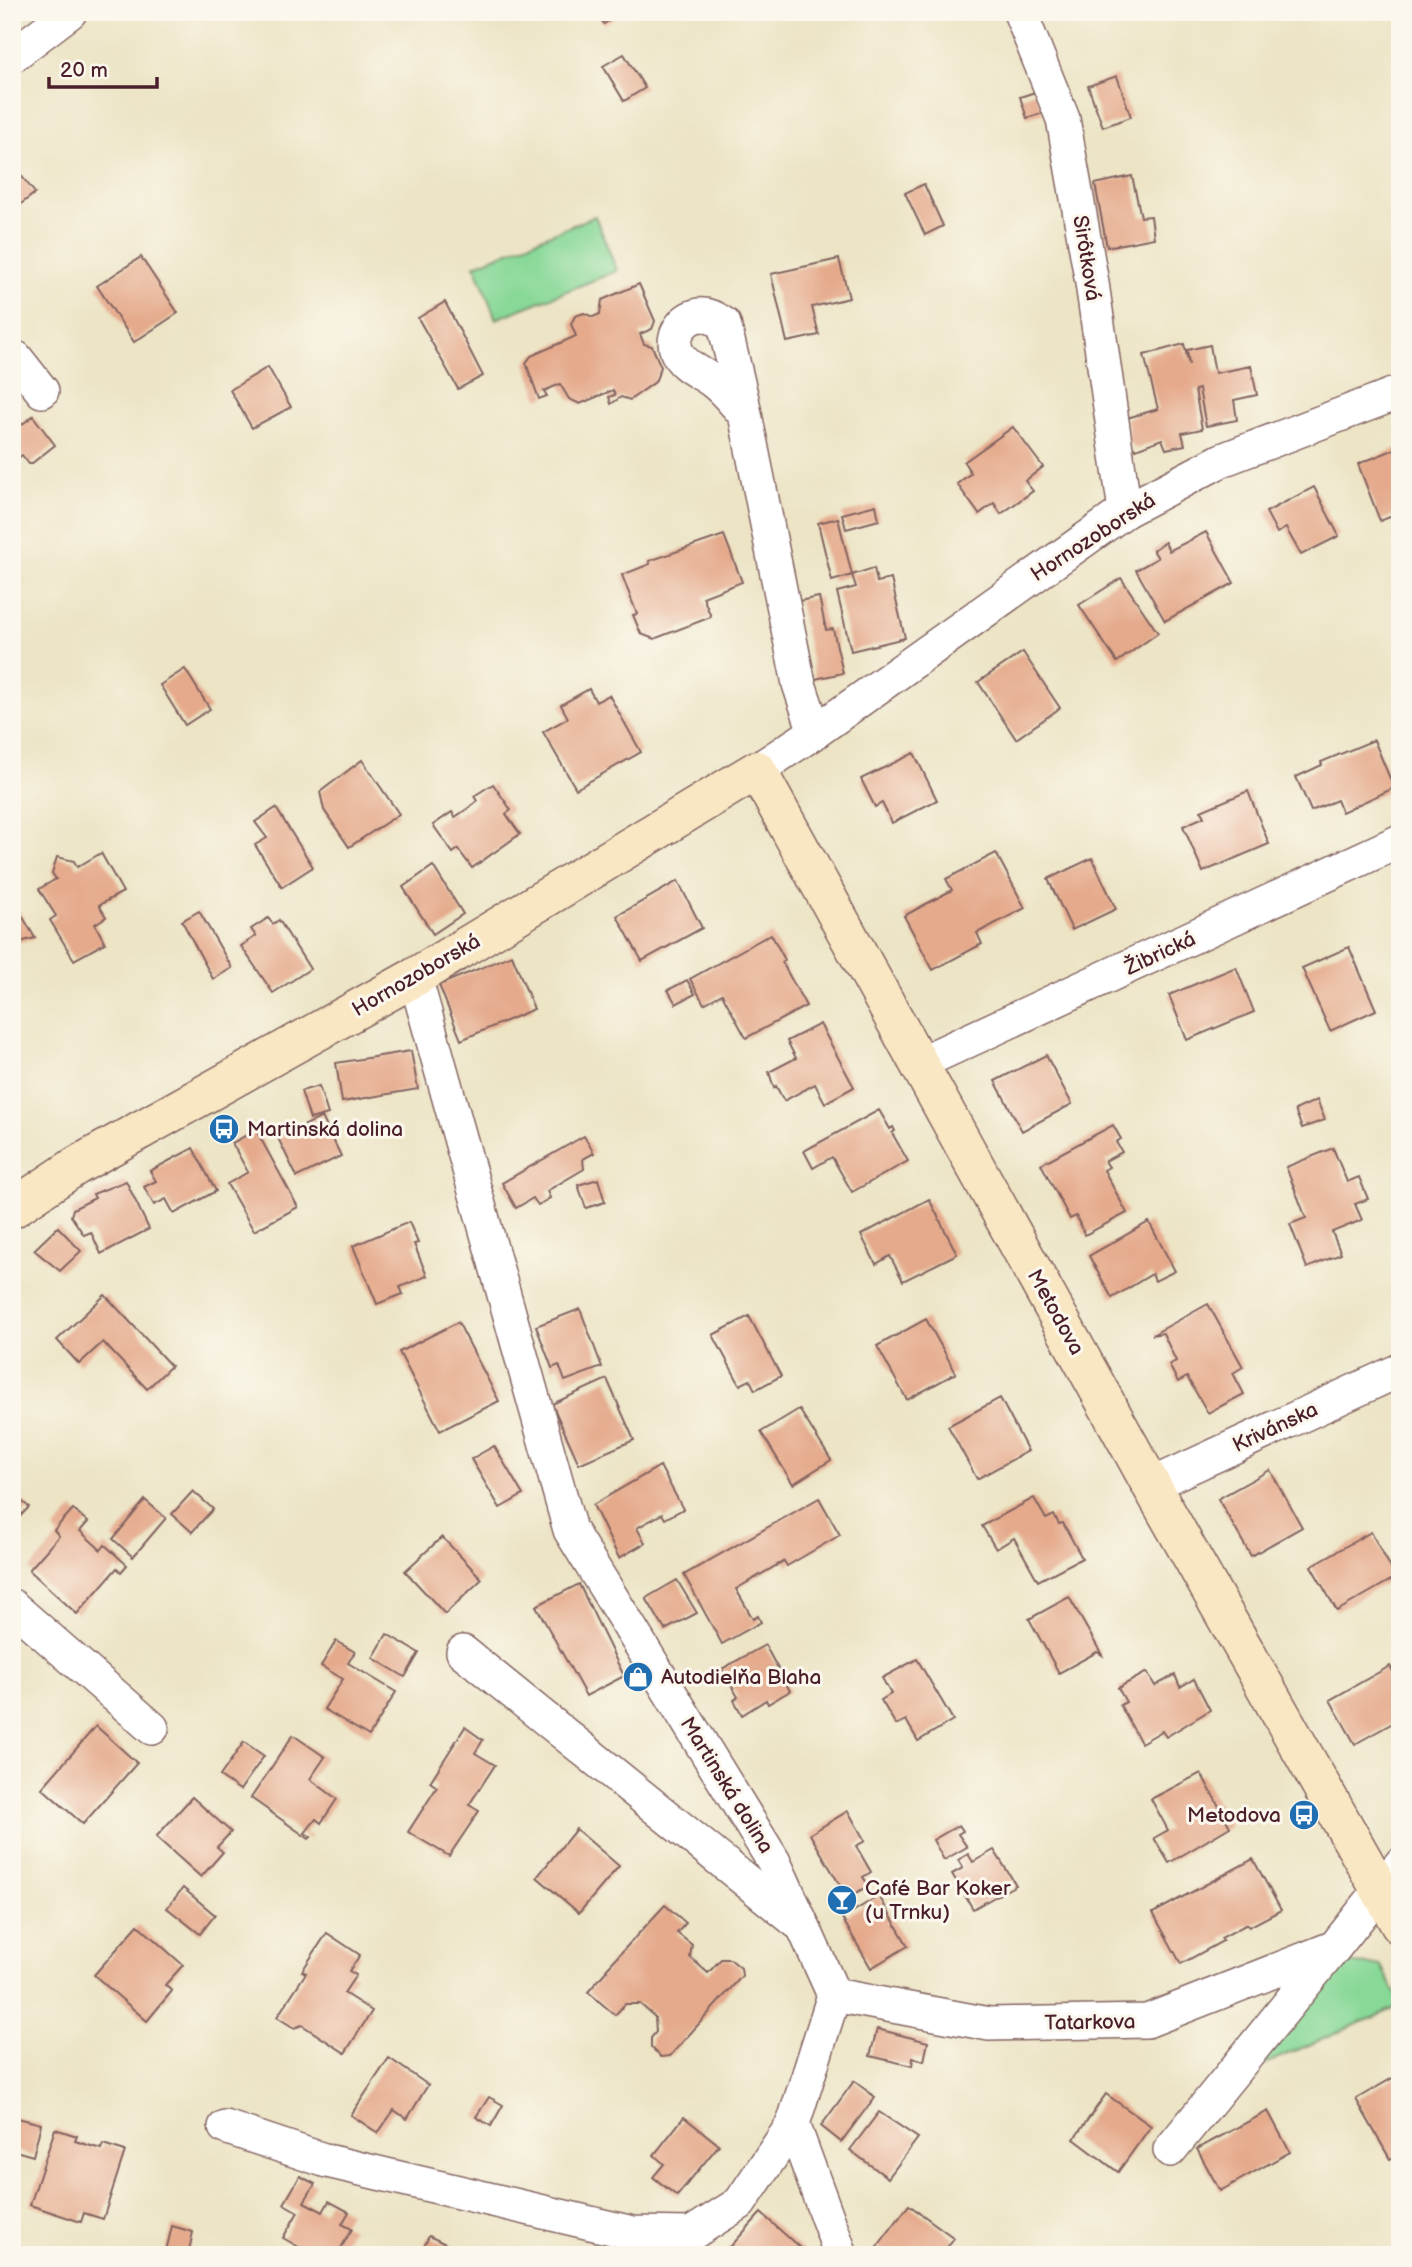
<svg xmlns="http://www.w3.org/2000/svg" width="1412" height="2267" viewBox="0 0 1412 2267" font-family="'Balsamiq Sans',sans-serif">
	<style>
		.green { fill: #88d897; stroke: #697c61; stroke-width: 2 }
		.building { fill: #e5aa8c }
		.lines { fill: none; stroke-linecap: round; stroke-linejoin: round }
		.street-casing { stroke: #836461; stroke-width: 36 }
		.secondary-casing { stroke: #836461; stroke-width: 41 }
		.street { stroke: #fff; stroke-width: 33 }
		.secondary { stroke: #f9e7c3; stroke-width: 38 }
		.labels { text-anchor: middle; stroke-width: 6; stroke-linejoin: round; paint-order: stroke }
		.street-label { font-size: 21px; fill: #4a1f2b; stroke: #fbf7ec }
		.poi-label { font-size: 21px; fill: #4a1f2b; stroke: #fbf7ec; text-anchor: start }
	</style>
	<rect width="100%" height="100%" fill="#fbf7ec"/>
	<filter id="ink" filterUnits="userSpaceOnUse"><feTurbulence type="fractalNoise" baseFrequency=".0143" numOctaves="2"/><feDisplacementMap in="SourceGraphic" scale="14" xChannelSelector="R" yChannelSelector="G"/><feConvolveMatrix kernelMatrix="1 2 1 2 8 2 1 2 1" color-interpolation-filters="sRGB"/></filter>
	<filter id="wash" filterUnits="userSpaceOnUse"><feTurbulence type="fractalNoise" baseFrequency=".00686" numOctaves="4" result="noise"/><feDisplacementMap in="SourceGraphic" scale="28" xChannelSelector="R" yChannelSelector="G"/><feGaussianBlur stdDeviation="1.57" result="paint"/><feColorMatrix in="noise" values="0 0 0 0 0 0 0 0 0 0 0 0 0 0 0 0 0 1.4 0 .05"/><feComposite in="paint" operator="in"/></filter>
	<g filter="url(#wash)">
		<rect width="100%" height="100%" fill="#ece4c5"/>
		<g class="green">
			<polygon points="595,216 617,271 496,319 475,265"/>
			<polygon points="1339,1963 1381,1966 1400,2001 1400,2006 1246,2072"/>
		</g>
		<g id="blocks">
			<g class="building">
				<polygon points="596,12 623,12 604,24"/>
				<polygon points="624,54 645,88 624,101 603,66"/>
				<polygon points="1117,76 1131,117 1103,127 1088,86"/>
				<polygon points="1035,92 1043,113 1027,118 1020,97"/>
				<polygon points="12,164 35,193 12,211"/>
				<polygon points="1132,176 1141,217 1151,216 1154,238 1107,247 1095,184"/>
				<polygon points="924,184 943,226 925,235 905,193"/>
				<polygon points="141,257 178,313 134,342 97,286"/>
				<polygon points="839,259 849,298 812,307 819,335 787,342 771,274"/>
				<polygon points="639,284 655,321 652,329 640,334 644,344 652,346 661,367 655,382 630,400 621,397 611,404 609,397 615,395 613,390 580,404 569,399 560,384 544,391 547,396 539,399 526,363 531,356 576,336 571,324 575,316 584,313 593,317 600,314 602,300"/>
				<polygon points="445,302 483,376 458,389 418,318"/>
				<polygon points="1184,344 1189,365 1187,350 1210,345 1215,373 1251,366 1257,395 1234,400 1237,420 1206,426 1199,389 1195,390 1202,429 1182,433 1185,445 1166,449 1162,439 1136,449 1129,442 1127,418 1158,409 1144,355"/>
				<polygon points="268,367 291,407 252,428 230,390"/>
				<polygon points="33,416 55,445 31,464 29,464 22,455 12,462 12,432"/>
				<polygon points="1013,427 1043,467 1025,481 1033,491 1001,514 994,503 979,514 957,484 971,473 964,462"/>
				<polygon points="1400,447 1400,513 1380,521 1358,464"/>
				<polygon points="1314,487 1339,536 1301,555 1286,528 1277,533 1266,512"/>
				<polygon points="876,505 879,520 846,529 842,514"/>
				<polygon points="838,518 852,575 832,581 818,523"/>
				<polygon points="1206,532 1234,583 1165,621 1136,570 1158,558 1153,550 1165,542 1169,551"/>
				<polygon points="724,535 742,582 703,597 711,617 654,639 641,634 633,615 637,614 622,575 650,564 649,561"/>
				<polygon points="874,568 877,582 891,579 905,638 851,651 837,592 856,587 852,575"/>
				<polygon points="1121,578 1158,633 1117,662 1079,605"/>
				<polygon points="819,597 826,630 833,629 843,673 815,679 799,601"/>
				<polygon points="1023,652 1060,708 1016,739 978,682"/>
				<polygon points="185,669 210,709 185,725 160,685"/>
				<polygon points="589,689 596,702 609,695 641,752 576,789 543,732 568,718 561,705"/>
				<polygon points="1374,740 1394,788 1342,812 1337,800 1311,811 1296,777 1322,765 1321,762"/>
				<polygon points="914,753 937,800 892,823 882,803 875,807 861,779"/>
				<polygon points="362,760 399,814 349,847 324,810 320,792"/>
				<polygon points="493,784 511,810 506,814 520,834 472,868 458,849 453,853 433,825 452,812 455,817 467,809 477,801 474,796"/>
				<polygon points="1248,791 1269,844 1203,872 1183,826 1204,817 1201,811"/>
				<polygon points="276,808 313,867 282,887 255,845 267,838 255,822"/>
				<polygon points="101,853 123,892 99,905 106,917 95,924 105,943 74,960 50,920 56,916 39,889 56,879 52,873 57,857 74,861 77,867"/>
				<polygon points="996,853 1025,908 977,933 982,944 933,970 904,916 952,890 946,879"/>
				<polygon points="1092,858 1116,909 1072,930 1048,879"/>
				<polygon points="433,866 463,914 433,934 403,887"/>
				<polygon points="678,881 702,928 642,961 617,916"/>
				<polygon points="12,898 35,938 12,944"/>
				<polygon points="199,911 232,968 213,979 182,921"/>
				<polygon points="268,918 273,924 279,920 310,969 273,993 241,946 256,936 251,929"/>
				<polygon points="771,934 785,960 782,962 806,1006 746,1038 722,994 704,1004 690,979"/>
				<polygon points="1349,947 1376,1010 1330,1031 1302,968"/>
				<polygon points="512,955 534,1009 461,1040 439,985"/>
				<polygon points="1236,967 1254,1012 1187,1040 1169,995"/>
				<polygon points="687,980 695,994 676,1004 668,990"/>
				<polygon points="820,1024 854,1087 825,1103 815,1084 784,1101 776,1086 774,1088 769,1072 796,1058 787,1041"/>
				<polygon points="411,1051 418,1089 342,1102 336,1063"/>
				<polygon points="1046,1055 1072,1104 1022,1131 995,1081"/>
				<polygon points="319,1086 328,1114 310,1119 301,1091"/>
				<polygon points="1317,1100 1325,1120 1302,1128 1295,1110"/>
				<polygon points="879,1110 890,1129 893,1127 895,1131 892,1133 908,1161 852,1192 832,1157 813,1168 804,1151"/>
				<polygon points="322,1117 341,1156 297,1177 278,1138"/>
				<polygon points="1113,1125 1121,1139 1116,1142 1122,1152 1105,1161 1109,1167 1104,1170 1127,1213 1085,1235 1076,1216 1070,1219 1041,1164"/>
				<polygon points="256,1130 298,1207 254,1231 227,1184 248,1172 232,1143"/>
				<polygon points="584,1136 594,1153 583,1159 584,1169 547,1191 550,1198 538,1205 533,1198 516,1208 502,1183"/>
				<polygon points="193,1148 216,1191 174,1214 166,1199 154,1205 144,1187 156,1181 150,1171"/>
				<polygon points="1333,1148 1347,1182 1359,1177 1368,1199 1355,1204 1362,1220 1332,1232 1341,1254 1307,1268 1290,1224 1306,1218 1286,1167"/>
				<polygon points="598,1179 605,1202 586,1208 578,1185"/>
				<polygon points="126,1181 149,1229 101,1254 91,1232 84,1235 71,1216 73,1209 95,1198 93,1194"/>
				<polygon points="929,1199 957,1254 903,1281 890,1256 876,1264 861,1235"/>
				<polygon points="409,1222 418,1243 414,1244 427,1276 400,1287 403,1294 377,1304 353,1246"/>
				<polygon points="1149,1222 1175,1271 1155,1281 1152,1274 1112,1298 1089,1256"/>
				<polygon points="58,1227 81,1251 60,1271 34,1250"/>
				<polygon points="105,1295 171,1366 147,1389 103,1342 79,1364 57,1340"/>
				<polygon points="1208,1304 1243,1367 1233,1373 1244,1394 1208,1413 1187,1377 1178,1382 1169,1365 1176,1361 1163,1333 1152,1335"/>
				<polygon points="580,1309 602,1367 565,1381 559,1365 552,1368 536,1326"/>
				<polygon points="749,1316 781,1376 755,1390 750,1380 740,1385 713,1335"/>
				<polygon points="926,1319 956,1373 907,1400 877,1346"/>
				<polygon points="458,1322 499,1401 440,1431 399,1352"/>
				<polygon points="607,1379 634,1440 579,1464 552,1404"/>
				<polygon points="1000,1398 1028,1451 977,1479 948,1426"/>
				<polygon points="799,1409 831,1460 793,1484 761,1432"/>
				<polygon points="494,1446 523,1495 500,1508 471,1459"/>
				<polygon points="660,1466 683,1509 665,1519 662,1514 637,1528 645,1543 619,1558 593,1505"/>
				<polygon points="1270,1470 1302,1527 1251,1556 1218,1499"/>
				<polygon points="193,1491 213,1509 192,1532 172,1514"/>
				<polygon points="12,1493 29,1507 12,1525"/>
				<polygon points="819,1498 840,1535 787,1566 784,1561 736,1589 753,1619 758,1616 761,1622 722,1644 684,1575"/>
				<polygon points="1034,1498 1046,1519 1054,1515 1059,1524 1063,1523 1082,1558 1038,1581 1014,1538 996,1549 982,1526"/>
				<polygon points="145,1500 166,1518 133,1557 113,1539"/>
				<polygon points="73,1509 88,1522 80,1531 101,1550 105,1545 127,1565 121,1572 117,1568 77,1614 29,1570 59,1536 54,1530"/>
				<polygon points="1371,1532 1396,1577 1337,1611 1311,1566"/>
				<polygon points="442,1537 482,1579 445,1614 405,1571"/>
				<polygon points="677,1580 697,1613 665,1630 646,1598"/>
				<polygon points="579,1584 624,1676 586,1696 536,1606"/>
				<polygon points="1069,1597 1102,1655 1097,1652 1059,1673 1029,1619"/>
				<polygon points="387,1634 419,1653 405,1677 373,1658"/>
				<polygon points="336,1641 355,1652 348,1663 396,1692 369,1736 324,1709 343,1679 321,1666"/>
				<polygon points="765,1645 790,1691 768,1704 766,1700 742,1715 734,1700 738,1697 722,1669"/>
				<polygon points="917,1659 953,1720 918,1741 906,1720 896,1725 881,1700 891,1694 882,1678"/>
				<polygon points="1390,1666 1400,1683 1400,1719 1355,1744 1330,1700"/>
				<polygon points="1147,1672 1155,1686 1175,1675 1180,1687 1194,1679 1210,1710 1166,1737 1162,1731 1141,1743 1120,1705 1126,1702 1118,1688"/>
				<polygon points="96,1726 137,1763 83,1824 42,1788"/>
				<polygon points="465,1727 483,1740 475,1753 495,1765 469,1805 479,1811 449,1856 408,1832 437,1787 430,1782"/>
				<polygon points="293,1735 325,1757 310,1779 337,1799 321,1823 316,1819 305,1833 311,1837 309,1839 251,1798"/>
				<polygon points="244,1742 264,1756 240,1790 220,1776"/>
				<polygon points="1201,1773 1230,1827 1169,1863 1154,1838 1168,1830 1151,1799"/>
				<polygon points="192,1797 231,1832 217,1847 223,1852 201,1877 156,1837"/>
				<polygon points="848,1811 865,1841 856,1846 871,1872 863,1877 869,1886 842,1900 836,1890 841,1887 810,1834"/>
				<polygon points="959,1825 963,1831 958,1834 967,1847 944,1860 933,1840"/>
				<polygon points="576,1829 619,1866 579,1913 537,1877"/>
				<polygon points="994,1850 1016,1885 973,1909 952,1874 963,1868 958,1860 968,1854 973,1862"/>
				<polygon points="1253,1859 1281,1910 1249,1927 1247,1924 1221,1938 1223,1941 1181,1964 1153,1913"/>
				<polygon points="183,1888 215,1915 200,1934 167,1908"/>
				<polygon points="879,1896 908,1946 871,1968 842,1918"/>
				<polygon points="665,1905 686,1923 677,1933 692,1945 690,1957 708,1973 721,1959 730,1959 741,1968 742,1976 670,2056 661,2057 651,2047 651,2038 656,2032 655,2017 640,2004 625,2004 615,2015 588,1992 607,1970 606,1969"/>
				<polygon points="138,1925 183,1965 165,1985 172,1991 147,2021 94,1975"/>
				<polygon points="327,1933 360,1955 349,1971 356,1975 344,1993 372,2011 345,2053 302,2025 294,2028 277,2017 306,1973 302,1971"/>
				<polygon points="877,2029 928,2042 924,2061 913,2058 912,2066 870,2056"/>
				<polygon points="389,2058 428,2085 407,2119 394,2110 378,2133 351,2115"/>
				<polygon points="1398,2075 1400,2079 1400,2153 1390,2159 1356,2099"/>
				<polygon points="854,2081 875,2097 841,2142 821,2126"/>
				<polygon points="1106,2094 1151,2126 1118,2172 1074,2139"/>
				<polygon points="489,2097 503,2105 491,2126 476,2117"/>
				<polygon points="1268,2111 1290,2152 1220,2191 1197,2149"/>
				<polygon points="879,2112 918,2138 888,2178 850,2150"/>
				<polygon points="14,2117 41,2124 33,2156 12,2150"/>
				<polygon points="684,2117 719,2145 677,2196 653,2177 664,2164 654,2155"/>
				<polygon points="55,2129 77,2136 75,2141 101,2149 103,2144 125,2151 103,2219 84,2213 81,2222 30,2205"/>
				<polygon points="300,2176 315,2184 304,2202 323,2212 329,2201 349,2212 342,2224 352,2229 337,2255 332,2253 313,2255 283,2238 298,2212 284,2204"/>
				<polygon points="909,2205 954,2238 941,2255 886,2255 877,2247"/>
				<polygon points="761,2213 808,2255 723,2255"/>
				<polygon points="172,2226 193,2232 188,2255 166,2251"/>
				<polygon points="429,2236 462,2252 460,2255 420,2255"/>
			</g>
		</g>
	</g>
	<g filter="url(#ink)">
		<use href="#blocks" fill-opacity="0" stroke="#836461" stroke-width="2"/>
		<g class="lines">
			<g class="street-casing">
				<g id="street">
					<polyline points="1020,12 1063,119 1092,283 1125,511"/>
					<polyline points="12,56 70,12"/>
					<polyline points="16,358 42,391"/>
					<path d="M745,415c-10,-12 -19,-23 -30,-32 -12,-10 -32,-16 -38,-31 -7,-16 6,-34 22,-37 10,-1 17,4 25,9l18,75 57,285 16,48"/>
					<polyline points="757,770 815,732 1125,511 1222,460 1400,392"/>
					<polyline points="415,977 570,1530 774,1862 834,1995 793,2124 841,2255"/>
					<polyline points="920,1063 1400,841"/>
					<polyline points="1151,1485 1400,1370"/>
					<polyline points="12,1606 152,1728"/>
					<polyline points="463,1652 797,1922"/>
					<polyline points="834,1995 989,2024 1147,2021 1335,1947 1400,1865"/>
					<polyline points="225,2127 327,2161 633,2233 691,2234 740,2203 793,2124"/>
					<polyline points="1170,2150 1334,1948"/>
				</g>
			</g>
			<g class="secondary-casing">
				<polyline id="secondary" points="12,1209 76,1166 415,977 757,770 1151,1485 1400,1925"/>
			</g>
			<use href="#street" class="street"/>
			<use href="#secondary" class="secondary"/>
		</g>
	</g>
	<defs>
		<g id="bus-disc" transform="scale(1.575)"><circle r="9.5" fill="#1f6fb2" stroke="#fbf7ec"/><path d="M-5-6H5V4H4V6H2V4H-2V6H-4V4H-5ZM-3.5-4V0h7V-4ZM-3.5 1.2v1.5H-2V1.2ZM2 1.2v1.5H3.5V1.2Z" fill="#fff"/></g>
		<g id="shop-disc" transform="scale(1.575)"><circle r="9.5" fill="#1f6fb2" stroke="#fbf7ec"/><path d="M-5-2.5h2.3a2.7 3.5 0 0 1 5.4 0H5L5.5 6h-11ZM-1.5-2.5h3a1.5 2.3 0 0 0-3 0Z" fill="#fff"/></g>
		<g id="bar-disc" transform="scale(1.575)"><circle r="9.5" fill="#1f6fb2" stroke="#fbf7ec"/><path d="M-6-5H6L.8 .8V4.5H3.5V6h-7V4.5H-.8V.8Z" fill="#fff"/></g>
	</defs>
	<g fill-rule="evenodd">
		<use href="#bus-disc" x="224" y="1129"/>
		<use href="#shop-disc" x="638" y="1677"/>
		<use href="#bus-disc" x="1304" y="1815"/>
		<use href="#bar-disc" x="842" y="1900"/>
	</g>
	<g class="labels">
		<g class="street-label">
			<text transform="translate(1087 258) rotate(81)" y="7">Sirôtková</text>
			<text transform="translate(1093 537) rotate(-33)" y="7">Hornozoborská</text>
			<text transform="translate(1160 953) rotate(-25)" y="7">Žibrická</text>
			<text transform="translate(416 975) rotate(-30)" y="7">Hornozoborská</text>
			<text transform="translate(1056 1312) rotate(61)" y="7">Metodova</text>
			<text transform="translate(1275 1427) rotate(-25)" y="7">Krivánska</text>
			<text transform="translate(727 1785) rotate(58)" y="7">Martinská dolina</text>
			<text transform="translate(1090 2022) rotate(-1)" y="7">Tatarkova</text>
		</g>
		<g class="poi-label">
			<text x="247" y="1136">Martinská dolina</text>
			<text x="661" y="1684">Autodielňa Blaha</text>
			<text x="1281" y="1822" text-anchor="end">Metodova</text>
			<text x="865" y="1895">Café Bar Koker<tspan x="865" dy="24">(u Trnku)</tspan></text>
		</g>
	</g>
	<rect width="1412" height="2267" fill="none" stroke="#fbf7ec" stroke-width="42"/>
	<path d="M49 77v10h108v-10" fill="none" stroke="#4a1f2b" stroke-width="3.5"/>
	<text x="60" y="77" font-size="21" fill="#4a1f2b" stroke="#fbf7ec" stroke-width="5" paint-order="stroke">20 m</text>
</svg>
